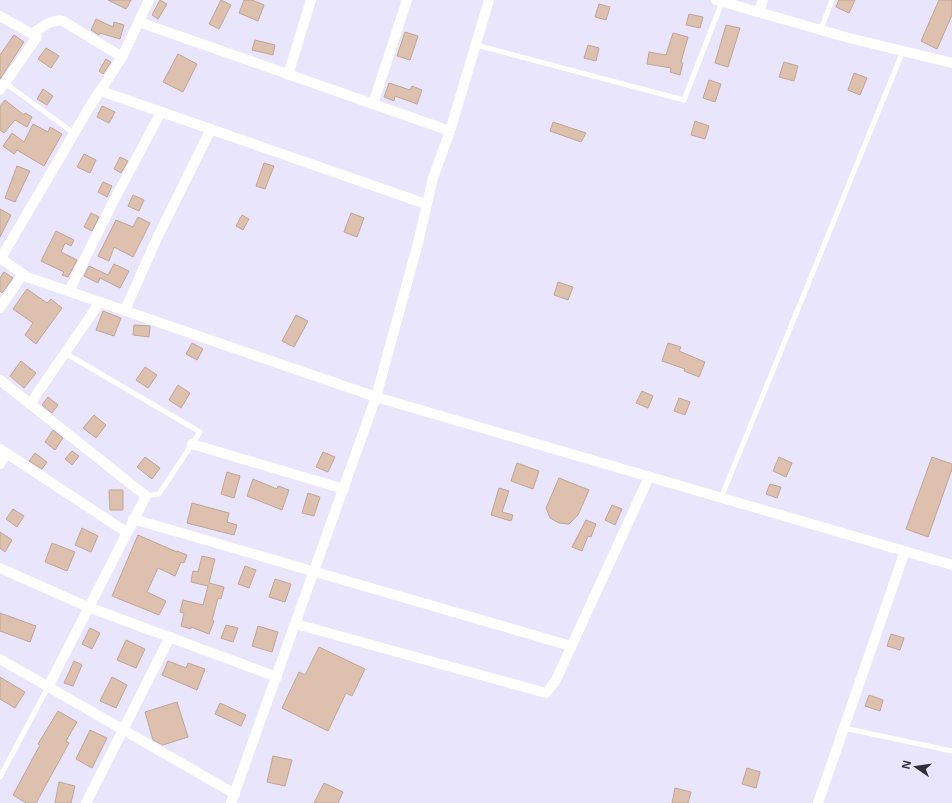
<svg xmlns="http://www.w3.org/2000/svg" width="952" height="803" viewBox="0 0 952 803" font-family="'Open Sans',sans-serif">
	<style>
		.building { fill: #ddc1ae; stroke: #c0a593 }
		.lines { fill: none; stroke-linecap: round; stroke-linejoin: round }
		.lane { stroke: #fff; stroke-width: 5 }
		.street { stroke: #fff; stroke-width: 10 }
	</style>
	<rect width="100%" height="100%" fill="#e9e5fd"/>
	<g class="building">
		<polygon points="108,0 131,0 126,9"/>
		<polygon points="160,0 167,4 158,19 152,15"/>
		<polygon points="221,0 231,5 219,29 209,24"/>
		<polygon points="244,0 252,0 264,5 258,21 239,13"/>
		<polygon points="839,0 855,0 849,13 836,7"/>
		<polygon points="939,0 952,0 952,15 937,49 921,41"/>
		<polygon points="599,4 610,7 606,20 595,17"/>
		<polygon points="689,14 703,17 700,28 686,25"/>
		<polygon points="96,19 113,27 114,22 124,25 120,39 100,33 99,35 91,30"/>
		<polygon points="726,25 740,28 728,67 715,63"/>
		<polygon points="405,32 418,36 410,60 397,56"/>
		<polygon points="673,33 688,37 681,62 683,63 680,75 670,72 671,68 647,64 649,52 666,55"/>
		<polygon points="14,35 24,42 0,79 0,55"/>
		<polygon points="255,40 275,45 273,55 252,50"/>
		<polygon points="588,45 599,48 596,61 584,58"/>
		<polygon points="46,48 59,56 51,68 38,59"/>
		<polygon points="178,54 197,64 183,92 163,82"/>
		<polygon points="106,59 111,62 103,74 99,71"/>
		<polygon points="784,62 798,66 794,81 779,77"/>
		<polygon points="854,73 867,78 860,95 848,90"/>
		<polygon points="709,80 721,84 715,102 703,98"/>
		<polygon points="389,83 410,90 412,86 422,90 417,104 395,96 394,101 384,97"/>
		<polygon points="43,89 53,96 47,105 37,99"/>
		<polygon points="5,100 24,115 25,113 32,117 27,127 15,120 4,133 0,130 0,106"/>
		<polygon points="102,106 115,112 109,123 97,117"/>
		<polygon points="695,121 709,126 705,139 691,135"/>
		<polygon points="553,122 586,133 581,142 550,131"/>
		<polygon points="33,124 48,132 50,127 62,134 44,166 17,150 14,154 3,146 12,133 24,142"/>
		<polygon points="84,154 96,160 90,173 77,167"/>
		<polygon points="120,157 128,161 121,173 114,169"/>
		<polygon points="264,163 274,166 265,189 256,186"/>
		<polygon points="17,166 30,171 15,202 5,198"/>
		<polygon points="103,182 112,186 107,197 98,192"/>
		<polygon points="133,195 144,200 139,211 128,206"/>
		<polygon points="0,209 11,215 0,237"/>
		<polygon points="91,213 99,217 92,231 84,227"/>
		<polygon points="351,213 364,218 357,237 344,232"/>
		<polygon points="242,215 249,219 243,230 236,226"/>
		<polygon points="138,217 150,223 133,257 114,247 109,261 98,256 116,220 133,227"/>
		<polygon points="56,231 74,240 71,246 65,243 61,252 77,260 68,277 62,275 64,272 41,261"/>
		<polygon points="114,264 129,271 120,288 100,278 98,283 84,276 89,266 108,275"/>
		<polygon points="4,272 13,278 2,293 0,291 0,278"/>
		<polygon points="558,282 573,287 568,300 554,295"/>
		<polygon points="27,289 47,303 51,299 62,308 36,344 25,335 33,323 13,309"/>
		<polygon points="103,311 121,318 114,336 96,330"/>
		<polygon points="296,315 308,321 294,347 282,341"/>
		<polygon points="134,325 150,326 149,337 133,335"/>
		<polygon points="192,343 203,349 197,360 186,354"/>
		<polygon points="668,343 681,347 679,351 705,362 699,377 684,371 685,369 662,361"/>
		<polygon points="21,361 36,373 24,388 10,376"/>
		<polygon points="145,367 157,375 148,388 136,380"/>
		<polygon points="178,385 190,393 181,408 169,400"/>
		<polygon points="642,391 653,396 648,408 636,403"/>
		<polygon points="48,397 58,405 52,413 42,405"/>
		<polygon points="679,398 690,402 685,415 674,411"/>
		<polygon points="94,415 106,425 96,438 83,428"/>
		<polygon points="53,430 63,438 55,450 45,442"/>
		<polygon points="72,451 79,456 72,465 65,459"/>
		<polygon points="323,452 335,457 328,472 316,467"/>
		<polygon points="35,453 47,462 42,469 29,461"/>
		<polygon points="145,457 160,468 152,479 137,467"/>
		<polygon points="779,457 792,463 786,477 773,471"/>
		<polygon points="932,457 952,464 952,469 928,537 906,529"/>
		<polygon points="517,463 539,471 533,489 511,481"/>
		<polygon points="227,472 240,476 234,498 221,494"/>
		<polygon points="559,478 589,490 578,515 569,524 559,523 550,518 546,508"/>
		<polygon points="253,479 277,489 278,486 289,490 282,510 247,496"/>
		<polygon points="770,484 781,487 777,498 766,494"/>
		<polygon points="499,488 509,491 502,512 513,515 511,521 491,515"/>
		<polygon points="109,490 123,490 123,510 110,510"/>
		<polygon points="308,493 320,497 314,516 302,513"/>
		<polygon points="192,503 229,513 227,522 237,525 234,535 187,523"/>
		<polygon points="612,505 622,509 615,525 605,520"/>
		<polygon points="13,509 24,516 17,527 6,519"/>
		<polygon points="586,520 596,524 591,537 588,536 582,551 572,547"/>
		<polygon points="82,528 98,536 91,552 75,545"/>
		<polygon points="0,532 12,540 5,552 0,548"/>
		<polygon points="138,535 177,552 177,551 187,555 184,563 181,562 175,576 158,568 147,592 166,601 159,615 112,596"/>
		<polygon points="52,543 75,552 67,571 45,562"/>
		<polygon points="202,556 215,559 209,583 224,587 221,599 218,598 212,620 214,621 209,634 191,627 191,629 181,626 184,613 180,612 183,600 203,605 208,586 191,582 193,571 198,572"/>
		<polygon points="245,566 256,570 249,588 238,584"/>
		<polygon points="275,579 291,584 285,602 269,597"/>
		<polygon points="0,613 36,626 30,642 0,631"/>
		<polygon points="226,625 238,628 233,642 221,638"/>
		<polygon points="258,626 278,632 272,652 252,646"/>
		<polygon points="90,628 100,633 92,649 82,644"/>
		<polygon points="891,634 904,638 900,650 887,646"/>
		<polygon points="126,640 145,649 136,668 117,660"/>
		<polygon points="319,647 365,669 352,696 346,693 328,731 282,708 299,672 305,675"/>
		<polygon points="74,661 82,665 73,686 64,683"/>
		<polygon points="168,661 186,668 188,663 205,669 197,690 162,675"/>
		<polygon points="0,677 25,692 15,708 0,699"/>
		<polygon points="112,677 127,685 116,708 100,701"/>
		<polygon points="869,695 883,700 880,711 865,706"/>
		<polygon points="177,702 188,737 163,745 153,740 145,712"/>
		<polygon points="220,703 246,715 241,726 215,714"/>
		<polygon points="58,711 77,722 66,741 69,743 36,803 26,803 13,795 40,745 38,744"/>
		<polygon points="90,730 107,738 92,768 76,759"/>
		<polygon points="273,756 292,760 285,786 267,782"/>
		<polygon points="747,768 760,772 756,788 742,784"/>
		<polygon points="59,782 75,786 71,803 55,803"/>
		<polygon points="324,783 343,792 338,803 314,803"/>
		<polygon points="675,788 691,792 688,803 672,803"/>
	</g>
	<g class="lines">
		<g class="lane">
			<polyline points="821,29 832,0"/>
			<polyline points="476,45 684,100 722,2"/>
			<polyline points="5,83 75,134"/>
			<polyline points="65,353 200,432 159,494 146,496"/>
			<polyline points="721,498 903,51"/>
			<polyline points="844,728 952,751"/>
			<polyline points="0,777 48,687"/>
		</g>
		<g class="street">
			<polyline points="716,0 849,38 952,63"/>
			<polyline points="759,12 763,0"/>
			<polyline points="0,16 37,37 0,90"/>
			<polyline points="139,22 450,131"/>
			<path d="M32,34c9,-6 20,-16 31,-13l59,36"/>
			<polyline points="288,75 311,0"/>
			<polyline points="101,91 426,204"/>
			<polyline points="373,104 407,0"/>
			<polyline points="0,258 27,277 376,397 952,565"/>
			<polyline points="1,258 89,108 122,57 149,0"/>
			<polyline points="69,291 112,204 161,112"/>
			<polyline points="0,308 23,274"/>
			<polyline points="125,310 158,236 211,129"/>
			<polyline points="0,380 146,496 48,687"/>
			<polyline points="30,404 100,302"/>
			<polyline points="192,444 344,489"/>
			<polyline points="0,449 126,532"/>
			<polyline points="0,464 6,454"/>
			<polyline points="133,519 571,646"/>
			<polyline points="0,568 88,607 277,677"/>
			<polyline points="296,624 546,693 556,680 649,477"/>
			<polyline points="0,659 235,794"/>
			<polyline points="86,803 170,637"/>
			<polyline points="231,803 376,397 418,243 433,178 450,131 489,0"/>
			<polyline points="818,803 905,551"/>
		</g>
	</g>
	<g transform="translate(916 767) rotate(283)" stroke="#e9e5fd" stroke-width="3" paint-order="stroke">
	<path d="M0-3L7 15L0 10L-7 15Z" fill="#302e39"/>
	<text y="-6" font-size="11" font-weight="bold" text-anchor="middle" fill="#302e39">N</text>
	</g>
</svg>
